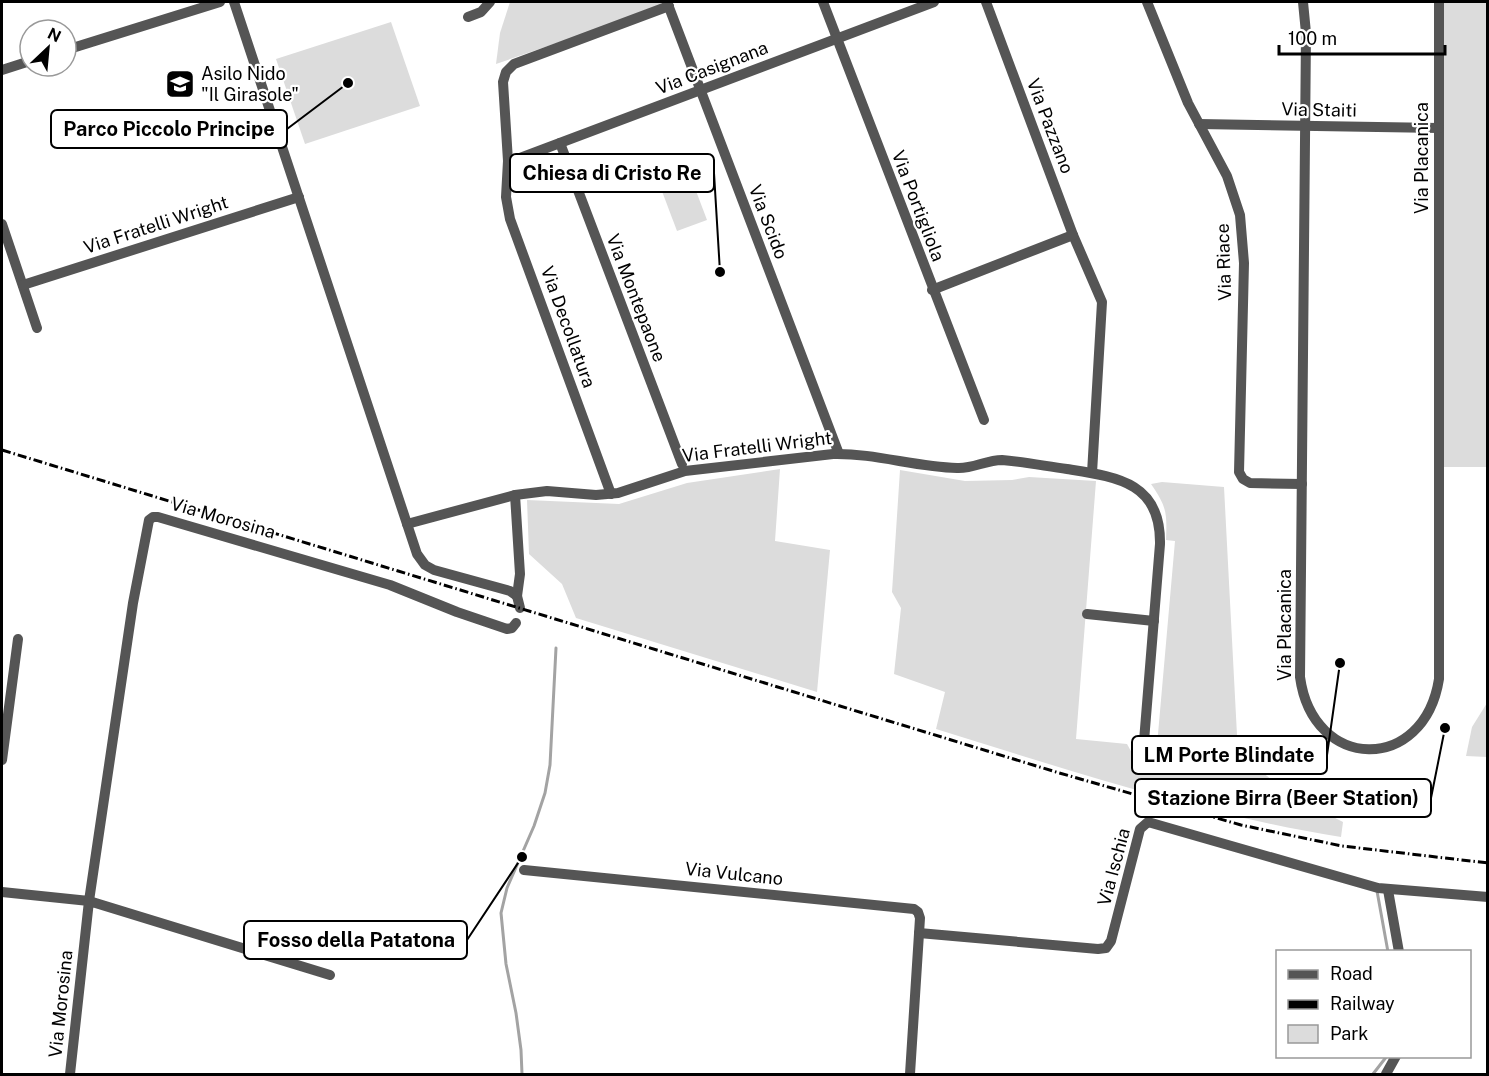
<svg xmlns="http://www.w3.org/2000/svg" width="1489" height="1076" viewBox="0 0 1489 1076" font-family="'Public Sans',sans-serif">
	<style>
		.green { fill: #dcdcdc }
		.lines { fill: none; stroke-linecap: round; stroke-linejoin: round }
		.stream { stroke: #a3a3a3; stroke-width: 3 }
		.minor { stroke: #555; stroke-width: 10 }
		.rail { stroke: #000; stroke-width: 3; stroke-dasharray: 9 3 1.5 3; stroke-linecap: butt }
		.labels { text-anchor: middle; stroke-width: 4.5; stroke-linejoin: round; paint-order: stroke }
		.street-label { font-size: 18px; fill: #000; stroke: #fff }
		.poi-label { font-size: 18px; fill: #000; stroke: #fff; text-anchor: start }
		.leader { fill: none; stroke: #000; stroke-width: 2 }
		.callout-dot { fill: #000; stroke: #fff; stroke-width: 2 }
		.callout { fill: #fff; stroke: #000; stroke-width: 2 }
		.callout-label { font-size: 20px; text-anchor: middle; font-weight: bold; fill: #000 }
	</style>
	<rect width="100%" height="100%" fill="#fff"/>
	<g class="green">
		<polygon points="510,2 662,2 664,6 496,64 500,33"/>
		<rect x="1439" y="2" width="48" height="465"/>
		<polygon points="391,22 420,106 305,144 276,59"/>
		<polygon points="690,175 707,220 677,231 660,186"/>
		<polygon points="780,469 775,541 830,550 817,692 576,618 562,584 529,554 527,500 619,504 687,483"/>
		<path d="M900,470l65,11 47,-1 17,-3 67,4 -20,258 51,5 5,9 11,4c11,-4 13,-12 15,-23l17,-193 -9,-1c1,-27 1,-33 -15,-56l11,-2 62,5 14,267 58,44 47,24 -2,15c-138,-22 -272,-67 -405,-108l9,-37 -51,-18 7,-66 -9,-16z"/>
		<polygon points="1487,703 1487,757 1466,756 1472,727"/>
	</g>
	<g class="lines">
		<g class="stream">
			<polyline points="1377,891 1388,952"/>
			<polyline points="522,1074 521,1050 516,1013 506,964 501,913 507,888 534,826 545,793 550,765 556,648"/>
			<polyline points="1373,1074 1387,1056"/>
		</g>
		<g class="minor">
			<polyline points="234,2 417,554 425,565 434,570 510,591 517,596"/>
			<polyline points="667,2 839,454"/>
			<polyline points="823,2 984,420"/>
			<polyline points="986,2 1073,235 1102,302 1092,473"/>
			<polyline points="1147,2 1188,103 1227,176 1240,215 1244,263 1239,472 1243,479 1250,483 1302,484"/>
			<path d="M1303,2l3,31 -6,644c13,95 124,97 139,2v-677"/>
			<polyline points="468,17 481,12 490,2"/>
			<polyline points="66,50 220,2"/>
			<polyline points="2,70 30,61"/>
			<polyline points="1199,124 1439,128"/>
			<polyline points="560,143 682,464"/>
			<polyline points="508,161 520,158 934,2"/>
			<polyline points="2,224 37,328"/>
			<polyline points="23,285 299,197"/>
			<polyline points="932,290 1073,235"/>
			<polyline points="611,494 510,219 506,197 508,161 503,82 506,72 514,64 669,6"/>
			<polyline points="407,524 515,495"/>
			<path d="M517,596l3,-22 -5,-79 32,-4 49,4 22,-2 67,-22 148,-17c42,-1 82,13 124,14 16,1 29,-8 45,-8 22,2 43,6 65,9 50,8 94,13 93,75l-16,197"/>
			<polyline points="517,596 520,608"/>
			<polyline points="1087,614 1154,621"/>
			<polyline points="2,760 18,639"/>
			<polyline points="524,870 914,909 918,912 920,918 910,1074"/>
			<polyline points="1388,890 1399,952"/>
			<polyline points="2,892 89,901 133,603 149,520 153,517 158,517 390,585 457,612 507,629 512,628 516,623"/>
			<polyline points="919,933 1098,949 1106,948 1111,941 1140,829 1148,822 1378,888 1488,897"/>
			<polyline points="70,1074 89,901 330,975"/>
			<polyline points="1386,1074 1396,1056"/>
		</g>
		<polyline class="rail" points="2,450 1056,772 1241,825 1342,846 1488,863"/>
	</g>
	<defs>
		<g id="school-square" transform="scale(1.5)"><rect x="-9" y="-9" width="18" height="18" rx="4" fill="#000" stroke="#fff"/><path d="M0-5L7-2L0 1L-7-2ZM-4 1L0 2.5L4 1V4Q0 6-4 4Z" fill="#fff"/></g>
	</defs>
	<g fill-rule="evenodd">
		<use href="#school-square" x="180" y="84"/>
	</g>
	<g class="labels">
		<g class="street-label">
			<text transform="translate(712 68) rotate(-21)" y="6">Via Casignana</text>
			<text transform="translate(1319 110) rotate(1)" y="6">Via Staiti</text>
			<text transform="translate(1050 126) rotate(69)" y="6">Via Pazzano</text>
			<text transform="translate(1422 158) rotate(-90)" y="6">Via Placanica</text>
			<text transform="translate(918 206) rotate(69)" y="6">Via Portigliola</text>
			<text transform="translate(768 222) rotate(69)" y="6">Via Scido</text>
			<text transform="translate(156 225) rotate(-18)" y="6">Via Fratelli Wright</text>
			<text transform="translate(1224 262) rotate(-92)" y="6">Via Riace</text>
			<text transform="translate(636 298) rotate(69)" y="6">Via Montepaone</text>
			<text transform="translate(568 327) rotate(70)" y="6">Via Decollatura</text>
			<text transform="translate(757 447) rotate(-7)" y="6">Via Fratelli Wright</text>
			<text transform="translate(223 518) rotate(16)" y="6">Via Morosina</text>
			<text transform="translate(1285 625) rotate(-90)" y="6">Via Placanica</text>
			<text transform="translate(1114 867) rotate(-75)" y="6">Via Ischia</text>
			<text transform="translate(734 874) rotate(6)" y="6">Via Vulcano</text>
			<text transform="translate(61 1004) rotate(-84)" y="6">Via Morosina</text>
		</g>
		<g class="poi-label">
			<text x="201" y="80">Asilo Nido<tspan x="201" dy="21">"Il Girasole"</tspan></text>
		</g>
	</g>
	<path class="leader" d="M348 83L287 129M720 272L714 173M1340 663L1327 755M1445 728L1431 798M522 857L467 940"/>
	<g class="callout-dot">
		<circle cx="348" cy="83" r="6"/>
		<circle cx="720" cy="272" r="6"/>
		<circle cx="1340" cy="663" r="6"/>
		<circle cx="1445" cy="728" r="6"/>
		<circle cx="522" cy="857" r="6"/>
	</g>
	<g class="callout">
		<rect x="51" y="110" width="236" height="38" rx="6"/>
		<rect x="510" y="154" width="204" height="38" rx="6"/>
		<rect x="1132" y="736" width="195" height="38" rx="6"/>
		<rect x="1135" y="779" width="296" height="38" rx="6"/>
		<rect x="244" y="921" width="223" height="38" rx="6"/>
	</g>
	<g class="callout-label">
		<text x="169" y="136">Parco Piccolo Principe</text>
		<text x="612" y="180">Chiesa di Cristo Re</text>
		<text x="1229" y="762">LM Porte Blindate</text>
		<text x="1283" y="805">Stazione Birra (Beer Station)</text>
		<text x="356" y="947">Fosso della Patatona</text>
	</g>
	<rect width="1489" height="1076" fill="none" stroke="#000000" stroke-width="6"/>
	<rect x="1276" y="950" width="195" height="108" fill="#ffffff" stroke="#999999" stroke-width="1.5"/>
	<rect x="1288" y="970" width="30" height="9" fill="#555555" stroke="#999999" stroke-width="1.5"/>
	<text x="1330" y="980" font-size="18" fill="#000000">Road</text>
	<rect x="1288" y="1000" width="30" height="9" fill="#000000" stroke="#999999" stroke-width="1.5"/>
	<text x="1330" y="1010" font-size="18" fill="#000000">Railway</text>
	<rect x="1288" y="1025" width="30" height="18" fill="#dcdcdc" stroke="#999999" stroke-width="1.5"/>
	<text x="1330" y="1040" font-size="18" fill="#000000">Park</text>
	<g transform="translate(48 48) rotate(26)"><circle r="28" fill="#ffffff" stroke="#999999" stroke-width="1.5"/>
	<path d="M0-4.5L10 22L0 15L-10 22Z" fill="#000000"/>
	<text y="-9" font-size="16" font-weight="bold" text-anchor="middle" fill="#000000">N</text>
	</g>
	<path d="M1279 45v9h166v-9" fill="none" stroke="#000000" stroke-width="3"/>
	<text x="1288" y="45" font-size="18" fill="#000000" stroke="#ffffff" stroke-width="4.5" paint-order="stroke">100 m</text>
</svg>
